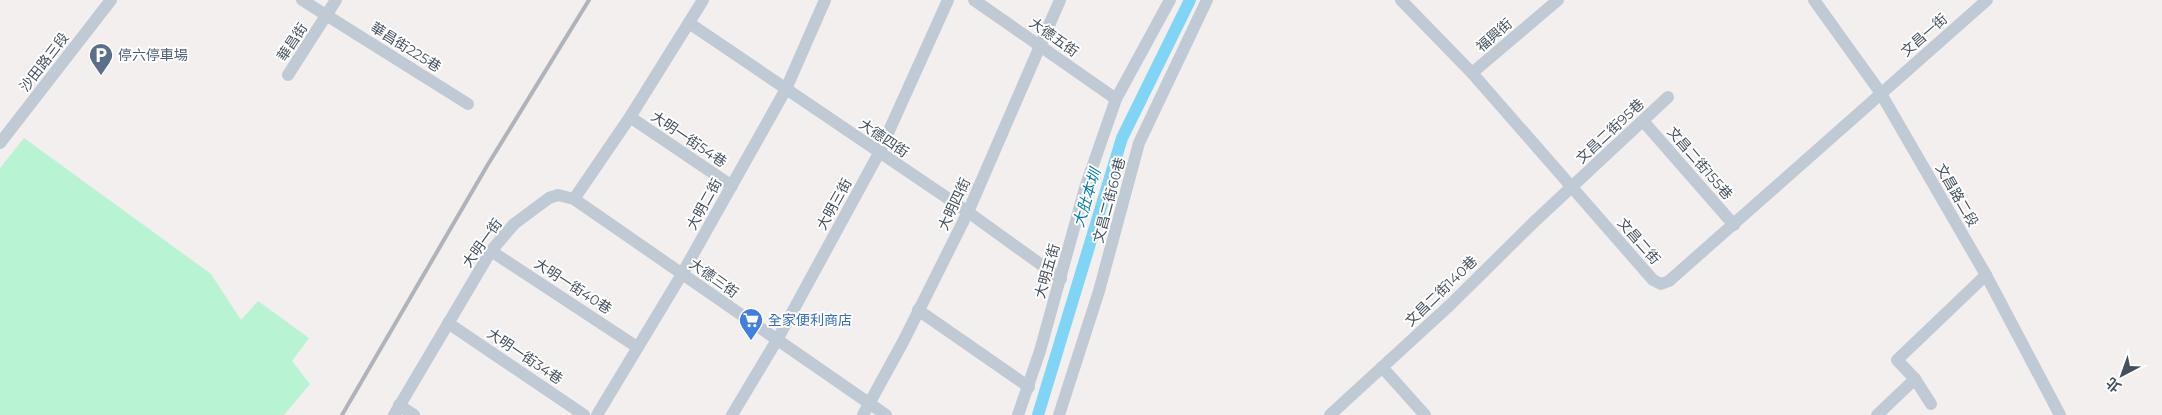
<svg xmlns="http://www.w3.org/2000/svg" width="2162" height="415" viewBox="0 0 2162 415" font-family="Montserrat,'Noto Sans TC',sans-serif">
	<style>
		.green { fill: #b8f4d4 }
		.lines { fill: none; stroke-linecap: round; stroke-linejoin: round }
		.canal { stroke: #80d5f6; stroke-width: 12 }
		.minor { stroke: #c0cad5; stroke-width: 12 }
		.rail { stroke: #b0b3ba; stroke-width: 4 }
		.labels { text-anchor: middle; stroke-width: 4; stroke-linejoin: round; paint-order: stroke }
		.street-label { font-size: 14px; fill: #44505e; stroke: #fff }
		.service-label { font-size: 14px; fill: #4e5e75; stroke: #fff; text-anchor: start }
		.shop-label { font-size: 14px; fill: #366cbe; stroke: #fff; text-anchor: start }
		.water-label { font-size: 15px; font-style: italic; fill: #017cae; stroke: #fff }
	</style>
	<rect width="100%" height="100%" fill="#f2efee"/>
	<polygon class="green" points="24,138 211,274 241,320 258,301 309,338 292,361 310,384 284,415 0,415 0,168"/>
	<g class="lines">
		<polyline class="canal" points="1038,415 1122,138 1190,0"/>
		<g class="minor">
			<polyline points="302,0 468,104"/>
			<polyline points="974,0 1116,99"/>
			<polyline points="1401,0 1472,73 1653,280 1661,284 1669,281 1987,0"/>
			<polyline points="1814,0 1880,92 1986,275 2060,415"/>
			<polyline points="689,23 968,212 1061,279"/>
			<polyline points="1472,73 1558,0"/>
			<polyline points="288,75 336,0"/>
			<polyline points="630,117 732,186"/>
			<polyline points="1643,121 1734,225"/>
			<polyline points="0,143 111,0"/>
			<polyline points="574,199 630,117 703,0"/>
			<polyline points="491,251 637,347"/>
			<polyline points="918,310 1029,387"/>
			<polyline points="448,323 584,415"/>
			<polyline points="1382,367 1425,415"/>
			<polyline points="1931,404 1915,379 1897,360 1986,275"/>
			<polyline points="399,405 414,415"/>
			<polyline points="394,415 491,251 514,224 549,198 558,195 574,199 886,415"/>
			<polyline points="597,415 682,274 786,89 825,0"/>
			<polyline points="732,415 777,340 879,153 948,0"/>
			<polyline points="863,415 904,340 968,212 1060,0"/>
			<polyline points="1018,415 1040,351 1085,188 1116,99 1170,0"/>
			<polyline points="1059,415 1099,291 1139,143 1207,0"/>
			<polyline points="1330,415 1450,305 1534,222 1668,97"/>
			<polyline points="1877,415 1915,379"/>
		</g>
		<polyline class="rail" points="342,415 487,166 589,0"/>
	</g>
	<defs>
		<g id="parking-pin" transform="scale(1.25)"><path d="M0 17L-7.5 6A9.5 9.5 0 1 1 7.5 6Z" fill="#5c6f8a" stroke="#fff"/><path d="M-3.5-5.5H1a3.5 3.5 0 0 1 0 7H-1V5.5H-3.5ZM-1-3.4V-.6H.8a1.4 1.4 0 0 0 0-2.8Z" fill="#fff"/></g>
		<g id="supermarket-pin" transform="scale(1.25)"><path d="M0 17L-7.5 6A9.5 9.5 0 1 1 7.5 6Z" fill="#3f7fe0" stroke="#fff"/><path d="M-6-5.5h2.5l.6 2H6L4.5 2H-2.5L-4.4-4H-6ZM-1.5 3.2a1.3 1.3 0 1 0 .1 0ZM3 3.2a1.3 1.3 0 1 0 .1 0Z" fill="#fff"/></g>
	</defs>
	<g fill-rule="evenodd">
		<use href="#parking-pin" x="101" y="55"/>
		<use href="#supermarket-pin" x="751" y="320"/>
	</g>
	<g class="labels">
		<g class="street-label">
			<text transform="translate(1494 35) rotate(-41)" y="5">福興街</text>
			<text transform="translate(1924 35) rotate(-41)" y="5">文昌一街</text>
			<text transform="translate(1054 37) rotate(35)" y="5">大德五街</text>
			<text transform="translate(292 42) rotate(-56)" y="5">華昌街</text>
			<text transform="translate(406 47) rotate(32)" y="5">華昌街225巷</text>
			<text transform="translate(44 62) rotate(-52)" y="5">沙田路三段</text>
			<text transform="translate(1610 131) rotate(-43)" y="5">文昌二街95巷</text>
			<text transform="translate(884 138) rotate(34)" y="5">大德四街</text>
			<text transform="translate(689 139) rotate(34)" y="5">大明一街54巷</text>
			<text transform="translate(1700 163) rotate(49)" y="5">文昌二街155巷</text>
			<text transform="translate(1957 195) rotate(60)" y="5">文昌路二段</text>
			<text transform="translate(1109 200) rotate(-75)" y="5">文昌二街60巷</text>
			<text transform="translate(704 204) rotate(-61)" y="5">大明二街</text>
			<text transform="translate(834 204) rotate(-61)" y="5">大明三街</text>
			<text transform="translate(954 204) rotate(-65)" y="5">大明四街</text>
			<text transform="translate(1639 241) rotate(49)" y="5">文昌二街</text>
			<text transform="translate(482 243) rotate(-54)" y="5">大明一街</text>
			<text transform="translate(1047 271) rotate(-74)" y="5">大明五街</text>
			<text transform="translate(714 278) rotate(35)" y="5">大德三街</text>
			<text transform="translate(573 286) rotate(33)" y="5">大明一街40巷</text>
			<text transform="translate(1441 291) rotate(-44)" y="5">文昌二街140巷</text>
			<text transform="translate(525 356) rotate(34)" y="5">大明一街34巷</text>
		</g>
		<g class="service-label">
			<text x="118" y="60">停六停車場</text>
		</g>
		<g class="shop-label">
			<text x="768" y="325">全家便利商店</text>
		</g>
		<g class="water-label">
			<text transform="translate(1087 198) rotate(-73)" y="5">大肚本圳</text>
		</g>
	</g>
	<g transform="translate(2122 375) rotate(221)" stroke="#ffffff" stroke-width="4" paint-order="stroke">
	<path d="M0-4L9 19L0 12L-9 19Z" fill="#44505e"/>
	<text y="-8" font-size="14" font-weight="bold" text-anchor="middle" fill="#44505e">北</text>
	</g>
</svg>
